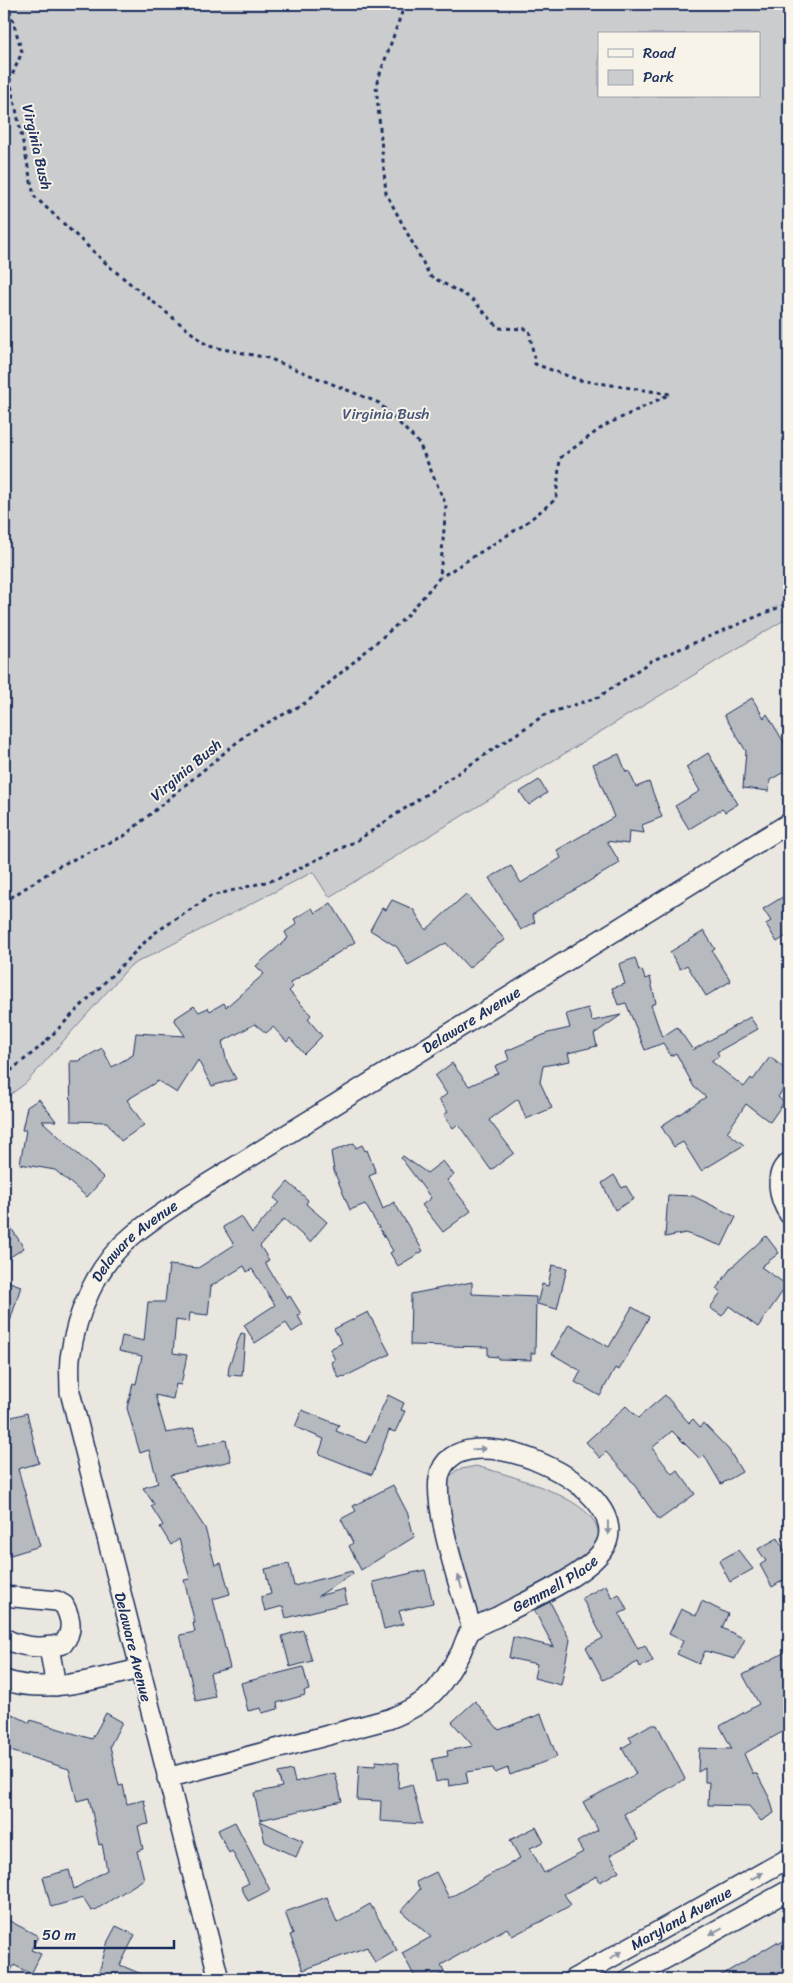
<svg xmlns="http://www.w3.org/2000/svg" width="793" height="1983" viewBox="0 0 793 1983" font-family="Sriracha,sans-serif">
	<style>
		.green { fill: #cbcccd; stroke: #737e96; fill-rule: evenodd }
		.building { fill: #b6babf; stroke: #1b2f5e }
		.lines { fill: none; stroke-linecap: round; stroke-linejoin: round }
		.minor-casing { stroke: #1b2f5e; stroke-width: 22 }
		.path { stroke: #1b2f5e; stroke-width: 3; stroke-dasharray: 4 4; stroke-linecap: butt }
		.minor { stroke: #f7f3e8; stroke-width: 19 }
		.oneway { fill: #8991a3 }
		.labels { text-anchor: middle; stroke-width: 4; stroke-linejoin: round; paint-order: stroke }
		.street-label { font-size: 15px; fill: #1b2f5e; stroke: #f7f3e8 }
		.park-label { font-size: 15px; fill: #47567a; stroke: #f7f3e8 }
	</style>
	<rect width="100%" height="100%" fill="#eae7e0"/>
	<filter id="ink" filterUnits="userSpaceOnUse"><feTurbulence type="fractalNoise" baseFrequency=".02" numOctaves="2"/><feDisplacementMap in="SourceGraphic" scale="10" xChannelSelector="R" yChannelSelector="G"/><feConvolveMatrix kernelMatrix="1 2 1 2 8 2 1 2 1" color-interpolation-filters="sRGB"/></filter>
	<g filter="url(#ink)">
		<g class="green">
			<path d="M4,4h785v613l-460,280 -16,-25 -183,94 -104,117 -22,16zM599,34h160v62h-160z"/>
			<path d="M476,1466c30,8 110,30 121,61 3,7 2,19 2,27l-122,69 -33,-116 2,-27 11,-10z"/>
		</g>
		<g class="building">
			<polygon points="752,698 764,718 767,714 789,751 789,769 770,780 769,791 743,788 746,751 724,715"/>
			<polygon points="708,753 738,804 725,812 722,809 689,829 675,806 700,791 686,767"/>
			<polygon points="619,754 626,772 629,771 636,787 649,782 662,817 642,825 644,833 629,831 628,844 607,841 620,863 532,915 535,922 521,930 489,878 511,866 521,883 561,858 557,850 614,817 593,764"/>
			<polygon points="539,780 547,793 529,805 520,792"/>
			<polygon points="789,893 789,934 777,942 766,924 771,921 763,909"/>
			<polygon points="466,894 505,940 493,947 469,968 446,943 408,965 397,947 370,930 382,908 386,910 392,900 413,909 426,930"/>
			<polygon points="331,903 355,942 290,983 293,987 289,991 311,1015 308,1019 322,1036 304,1054 290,1038 287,1042 273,1027 266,1033 255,1024 222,1042 227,1062 236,1079 212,1086 198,1060 177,1093 158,1081 127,1100 144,1125 121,1141 107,1122 71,1121 70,1061 79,1061 102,1048 112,1067 133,1055 136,1033 185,1036 174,1019 194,1006 199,1012 208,1008 210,1011 224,1003 226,1007 264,974 256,966 288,938 285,932 297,924 294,919 312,908 315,913"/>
			<polygon points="704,931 715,949 712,951 731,981 706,996 687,965 680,969 670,952"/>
			<polygon points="635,958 639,971 642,970 645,979 650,977 656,1003 651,1005 662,1037 677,1027 693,1050 750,1017 758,1029 717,1052 719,1056 711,1061 744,1087 751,1078 753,1080 770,1057 789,1072 789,1081 778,1097 784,1102 770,1122 746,1104 727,1132 744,1145 701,1171 683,1142 674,1147 661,1126 706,1097 694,1087 676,1053 671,1056 663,1043 645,1050 626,1003 618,1005 612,988 625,984 619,964"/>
			<polygon points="588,1008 592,1021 621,1015 594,1034 597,1046 568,1053 570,1061 543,1066 540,1082 552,1108 526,1119 518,1099 489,1120 514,1153 491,1170 458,1124 453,1128 444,1115 448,1112 439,1100 447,1094 435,1076 452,1063 469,1086 498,1073 495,1066 509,1060 506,1051 548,1033 570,1028 566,1014"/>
			<polygon points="39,1099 56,1121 42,1121 104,1178 87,1197 55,1170 20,1164 26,1130 22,1130 27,1107"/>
			<polygon points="354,1143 356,1148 362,1145 365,1151 367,1150 376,1173 369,1176 383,1209 394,1202 423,1251 398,1266 390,1253 393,1251 365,1204 350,1210 334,1171 331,1152"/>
			<polygon points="403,1156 427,1173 443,1161 454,1175 447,1180 471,1211 443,1232 422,1205 431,1198 401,1158"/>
			<polygon points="614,1175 622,1188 626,1186 634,1199 615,1210 602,1183"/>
			<polygon points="288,1182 308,1200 306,1204 327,1222 310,1242 284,1219 260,1246 269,1260 265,1263 287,1298 290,1296 301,1314 298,1316 303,1325 292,1332 286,1323 255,1343 244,1325 275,1305 252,1269 247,1272 244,1266 211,1286 208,1315 190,1313 189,1322 176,1320 173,1353 187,1355 181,1385 176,1384 173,1399 155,1395 166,1433 194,1428 198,1446 226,1440 231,1461 170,1475 205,1528 215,1565 221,1563 230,1594 213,1599 230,1668 210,1673 215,1697 196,1701 180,1635 195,1632 193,1623 195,1623 184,1580 190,1579 179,1539 171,1545 160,1527 163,1525 151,1506 154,1504 143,1488 158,1483 149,1450 140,1453 127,1408 133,1383 136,1384 142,1356 119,1351 122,1336 144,1341 148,1302 165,1302 169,1265 198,1268 234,1245 223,1227 241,1216 252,1233 279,1202 274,1198"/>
			<polygon points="668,1195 693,1196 736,1217 722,1246 686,1233 665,1237"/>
			<polygon points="4,1217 24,1248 4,1261"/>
			<polygon points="766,1236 779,1253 761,1267 787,1285 758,1327 729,1306 722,1316 710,1308 721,1292 716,1289 731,1268"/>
			<polygon points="552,1265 567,1268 557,1309 537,1304 542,1284 548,1286"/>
			<polygon points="4,1280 21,1286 7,1331 4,1331"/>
			<polygon points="472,1282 472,1294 536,1297 535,1353 531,1353 531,1360 498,1359 498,1357 488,1356 488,1347 410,1345 411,1294"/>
			<polygon points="632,1307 649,1317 619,1370 615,1368 600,1396 575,1382 581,1371 552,1354 569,1324 609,1347"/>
			<polygon points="368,1312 390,1354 344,1377 343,1376 339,1378 331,1362 335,1360 330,1349 342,1343 334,1329"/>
			<polygon points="241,1333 245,1334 242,1376 228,1375 229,1366"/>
			<polygon points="388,1395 404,1403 401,1410 405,1411 395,1432 389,1430 372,1475 319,1454 324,1439 295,1427 302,1410 339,1425 336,1431 366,1443"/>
			<polygon points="665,1395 689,1423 693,1419 700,1427 703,1423 729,1450 742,1472 721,1484 704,1455 700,1459 672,1431 652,1448 672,1474 677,1470 695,1494 659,1520 630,1479 606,1452 600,1458 586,1442 626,1406 638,1418"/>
			<polygon points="27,1413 39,1463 18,1469 40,1546 4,1557 4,1419"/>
			<polygon points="393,1485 408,1514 414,1537 361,1570 349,1546 353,1543 341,1519 356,1511 353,1506"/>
			<polygon points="778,1538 789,1559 789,1577 772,1587 760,1565 766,1561 758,1549"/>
			<polygon points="738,1550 753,1569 730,1582 719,1561"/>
			<polygon points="289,1564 294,1586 352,1571 353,1574 318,1596 344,1589 347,1603 286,1618 283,1606 265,1611 261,1597 271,1594 265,1569"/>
			<polygon points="425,1570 433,1603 399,1611 403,1624 384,1629 373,1582"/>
			<polygon points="606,1585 612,1598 619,1594 627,1610 619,1614 638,1649 645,1645 653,1661 640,1667 638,1662 603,1680 586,1647 603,1638 582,1598"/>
			<polygon points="702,1601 728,1614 722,1628 745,1639 735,1659 705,1651 699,1664 677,1654 683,1641 669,1634 681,1609 696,1616"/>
			<polygon points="550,1602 570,1640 561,1685 534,1678 537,1664 509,1658 513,1637 554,1647 534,1610"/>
			<polygon points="303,1630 312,1661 290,1667 282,1636"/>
			<polygon points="789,1650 789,1728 744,1754 753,1774 757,1774 770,1799 774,1813 761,1821 749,1806 708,1805 709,1782 705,1782 705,1768 698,1772 699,1748 732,1749 720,1726 759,1704 743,1675"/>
			<polygon points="303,1667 309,1690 304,1691 305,1695 277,1703 278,1709 262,1713 261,1708 248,1711 241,1683"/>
			<polygon points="475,1701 499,1730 541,1714 557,1757 510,1775 508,1768 495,1773 493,1768 466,1772 468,1783 449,1786 448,1779 436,1782 432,1759 448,1756 447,1751 473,1746 452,1722"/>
			<polygon points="4,1710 30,1723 30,1720 92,1739 106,1713 122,1722 110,1746 119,1786 123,1785 127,1804 144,1800 149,1824 138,1826 143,1849 137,1851 144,1879 97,1909 91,1911 83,1898 51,1907 43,1877 69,1870 74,1889 107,1870 102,1844 99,1845 89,1798 77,1801 69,1769 4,1749"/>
			<polygon points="650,1725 657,1725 685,1779 624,1814 638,1840 610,1855 619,1871 600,1882 597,1876 564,1894 571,1905 544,1920 512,1936 507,1928 441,1965 445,1973 432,1979 416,1979 402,1953 431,1937 401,1911 420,1889 416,1882 436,1872 449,1898 520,1858 510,1840 536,1827 544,1842 530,1848 544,1873 583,1852 577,1842 598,1830 583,1802 636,1774 622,1748 632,1742 629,1737"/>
			<polygon points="376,1761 399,1763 398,1788 412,1784 422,1824 380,1821 381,1801 357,1800 359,1765 375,1766"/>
			<polygon points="292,1770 295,1782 335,1773 342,1801 260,1820 254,1793 282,1787 278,1773"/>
			<polygon points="260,1821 303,1841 296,1857 265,1842"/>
			<polygon points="235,1822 270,1890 248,1901 241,1887 249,1883 232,1851 229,1853 218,1830"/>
			<polygon points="327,1897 337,1923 370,1904 397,1950 375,1963 367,1947 303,1970 290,1935 293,1934 285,1912"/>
			<polygon points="4,1918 38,1936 31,1950 41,1954 31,1974 14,1965 7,1979 4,1979"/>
			<polygon points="116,1926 135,1935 120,1965 153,1979 97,1979 108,1941"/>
			<polygon points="789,1938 789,1979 715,1979 777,1942 778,1944"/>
		</g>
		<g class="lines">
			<g class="minor-casing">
				<g id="minor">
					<path d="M789,1162c-16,11 -10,38 0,52"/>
					<path d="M4,1596l53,5 7,4c7,13 10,26 -1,39 -19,5 -42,4 -59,-6"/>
					<polyline points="49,1647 56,1686"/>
					<path d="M4,1680c43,15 92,-1 135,-11"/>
					<path id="s1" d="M167,1778l222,-59c42,-17 50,-29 72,-67 3,-7 6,-19 12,-23 7,-5 16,-9 24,-12 29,-16 86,-40 105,-66 46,-61 -151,-148 -163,-73 -5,35 23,115 33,152"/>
					<path id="s2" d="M219,1979l-149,-587c0,-11 -1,-23 0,-34 6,-45 27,-94 63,-123 16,-14 35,-25 53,-38l603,-374"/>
					<path id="s3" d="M573,1979l216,-121"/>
					<polyline points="629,1979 789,1890"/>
				</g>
			</g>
			<g class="path">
				<polyline points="405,4 376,85 386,193 430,276 472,299 499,328 529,329 535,364 579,380 670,394 604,426 560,458 556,499 522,526 441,577"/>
				<polyline points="4,902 59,866 124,836 248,733 307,702 407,616 440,577 446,505 419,443 379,403 268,358 208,346 111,268 34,196 10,80 22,52 8,4"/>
				<polyline points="4,1076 40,1047 153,934 211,896 277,879 358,840 546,714 599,697 651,661 789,603"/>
			</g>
			<use href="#minor" class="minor"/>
		</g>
		<defs><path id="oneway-solid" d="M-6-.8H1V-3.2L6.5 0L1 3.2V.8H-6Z" transform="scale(1.25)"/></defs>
		<g class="oneway">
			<use href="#oneway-solid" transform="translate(479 1449) rotate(-2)"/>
			<use href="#oneway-solid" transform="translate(608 1528) rotate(89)"/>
			<use href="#oneway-solid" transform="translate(460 1582) rotate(-105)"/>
			<use href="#oneway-solid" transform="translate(757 1876) rotate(-29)"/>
			<use href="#oneway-solid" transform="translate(716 1931) rotate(151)"/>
			<use href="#oneway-solid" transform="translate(616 1955) rotate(-29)"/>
		</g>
	</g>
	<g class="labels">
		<g class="street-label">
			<text transform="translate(37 147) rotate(77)" y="5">Virginia Bush</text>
			<text transform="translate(186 770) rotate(-40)" y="5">Virginia Bush</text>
			<text dy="5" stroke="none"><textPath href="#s2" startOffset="1182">Delaware Avenue</textPath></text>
			<text dy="5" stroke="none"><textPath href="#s2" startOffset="778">Delaware Avenue</textPath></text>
			<text dy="5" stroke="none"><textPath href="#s1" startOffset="451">Gemmell Place</textPath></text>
			<text transform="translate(133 1647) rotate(76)" y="5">Delaware Avenue</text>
			<text dy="5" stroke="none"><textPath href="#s3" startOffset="124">Maryland Avenue</textPath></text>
		</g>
		<g class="park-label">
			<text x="386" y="419">Virginia Bush</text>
		</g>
	</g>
	<rect width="793" height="1983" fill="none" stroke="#f7f3e8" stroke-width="20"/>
	<rect x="10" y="10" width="773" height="1963" fill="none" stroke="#1b2f5e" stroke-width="2" filter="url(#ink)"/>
	<rect x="598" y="32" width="162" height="65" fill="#f7f3e8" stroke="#9fa5b1"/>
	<rect x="608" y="49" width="25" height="8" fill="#f7f3e8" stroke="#9fa5b1"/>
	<text x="643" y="58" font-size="15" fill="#1b2f5e">Road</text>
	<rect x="608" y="70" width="25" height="15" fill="#cbcccd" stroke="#9fa5b1"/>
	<text x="643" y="82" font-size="15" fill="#1b2f5e">Park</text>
	<path d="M35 1940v8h139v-8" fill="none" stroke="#1b2f5e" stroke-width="2.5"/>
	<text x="42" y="1940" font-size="15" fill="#1b2f5e" stroke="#f7f3e8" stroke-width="4" paint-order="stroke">50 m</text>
</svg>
